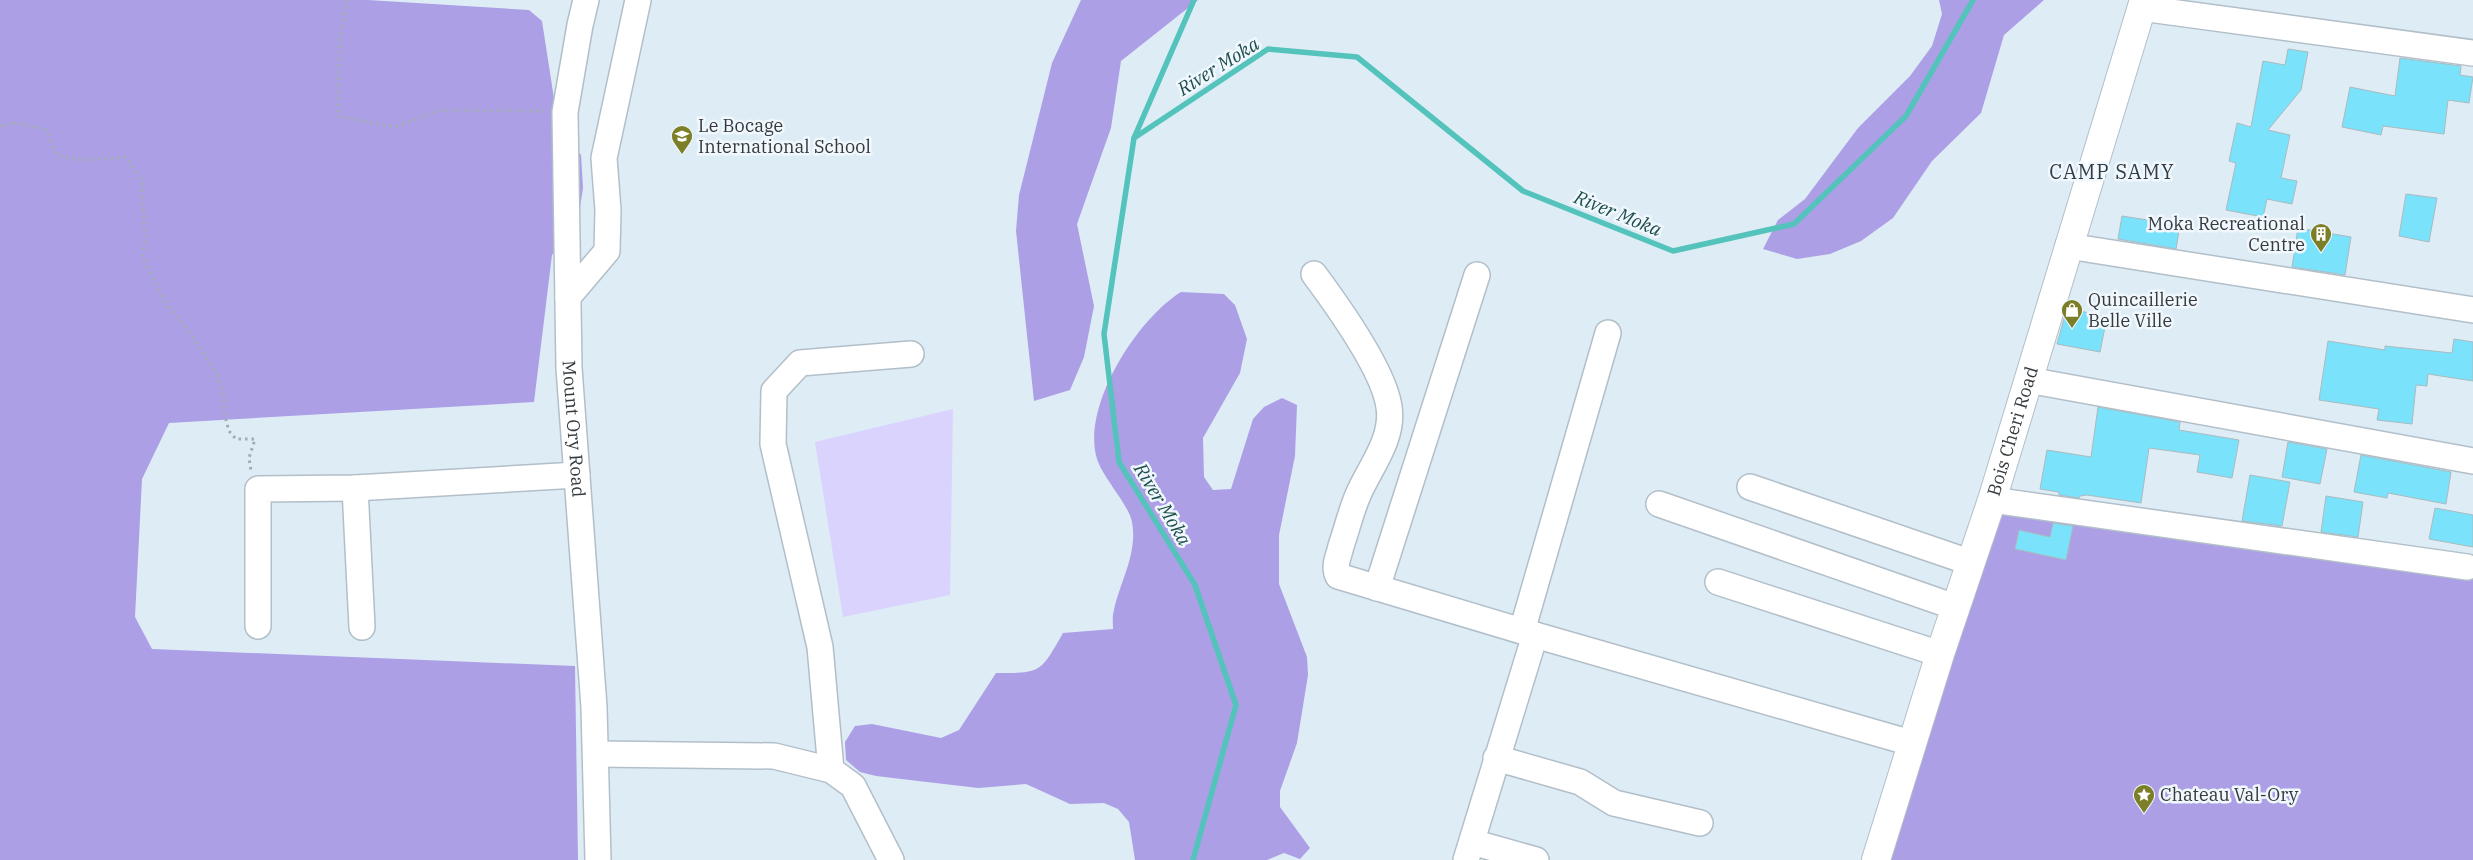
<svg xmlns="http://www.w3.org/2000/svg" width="2473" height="860" viewBox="0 0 2473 860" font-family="'IBM Plex Serif',serif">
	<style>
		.green { fill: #dad3fe }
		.forest { fill: #ac9fe6 }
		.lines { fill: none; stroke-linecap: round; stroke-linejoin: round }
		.stream { stroke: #53c3bb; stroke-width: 5.5 }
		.building { fill: #7ae2fa; stroke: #aabbbf }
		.minor-casing { stroke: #b2bfc9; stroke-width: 28 }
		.major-casing { stroke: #b2bfc9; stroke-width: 30 }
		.path { stroke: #a1acb4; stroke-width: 3; stroke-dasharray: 2.5 4; stroke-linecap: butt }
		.minor { stroke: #fff; stroke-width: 25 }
		.major { stroke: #fff; stroke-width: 28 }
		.labels { text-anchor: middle; stroke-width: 5; stroke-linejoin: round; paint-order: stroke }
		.poi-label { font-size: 18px; fill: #343a3d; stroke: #f0f8fe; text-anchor: start }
		.street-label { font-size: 18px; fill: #343a3d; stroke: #f0f8fe }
		.water-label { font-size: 19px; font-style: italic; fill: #1d4e4a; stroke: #f0f8fe }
		.quarter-label { font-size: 20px; letter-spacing: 1px; fill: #313c44; stroke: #f0f8fe }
	</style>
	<rect width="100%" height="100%" fill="#deecf6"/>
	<polygon class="green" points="953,409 950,595 843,617 815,442"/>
	<g class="forest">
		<polygon points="0,0 368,0 529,10 542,21 559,131 581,155 583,188 578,221 552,255 534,402 169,423 142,479 135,617 152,649 575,666 578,860 0,860"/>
		<polygon points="1081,0 1198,0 1121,61 1111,128 1077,224 1094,306 1084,357 1070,390 1034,401 1016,231 1019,195 1052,63"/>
		<polygon points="1939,0 2044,0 2004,35 1981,113 1932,161 1893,218 1861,241 1830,254 1797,259 1763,249 1778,220 1805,199 1858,128 1910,76 1932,46 1942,14"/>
		<path d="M1181,292l43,2 11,11 12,34 -7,34 -37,65 1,39 9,13 18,-1 22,-70 11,-12 18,-9 15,7 -2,51 -16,79v49l28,73 1,18 -11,68 -17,48v16l30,41 -10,11 -16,-6 -17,7h-132l-6,-38 -11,-13 -14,-6 -34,1 -44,-20 -48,4 -102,-12 -16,-4 -14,-12 -1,-18 10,-16 17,-2 69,14 18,-8 37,-57c46,0 44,0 67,-40l50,-4c0,-6 -1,-13 1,-19 6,-28 24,-57 18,-88 -3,-17 -29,-44 -35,-63 -16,-52 40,-140 84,-167z"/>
		<polygon points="1996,489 2180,513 2224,524 2473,558 2473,860 1884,860"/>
	</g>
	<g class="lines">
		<g class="stream">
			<polyline points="1134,138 1194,0"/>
			<polyline points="1193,860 1236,705 1195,585 1119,462 1104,334 1134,138 1268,49 1357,57 1523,191 1673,251 1794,224 1906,116 1973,0"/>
		</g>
	</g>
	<g class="building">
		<polygon points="2288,49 2308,52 2301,90 2268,130 2290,135 2281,178 2297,181 2292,204 2267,199 2263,217 2226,210 2236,163 2229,161 2237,123 2251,127 2263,61 2285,65"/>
		<polygon points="2400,58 2461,66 2460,75 2473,77 2469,103 2448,100 2444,134 2383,126 2381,135 2342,127 2350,87 2395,96"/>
		<polygon points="2406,194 2437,198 2429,242 2399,236"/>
		<polygon points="2122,216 2180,225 2176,249 2118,239"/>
		<polygon points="2298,228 2351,237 2345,275 2292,267"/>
		<polygon points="2067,308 2107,317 2100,352 2057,344"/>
		<polygon points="2454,339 2473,342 2473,381 2428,374 2427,386 2416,385 2412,424 2377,420 2379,409 2319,400 2328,341 2385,350 2385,346 2452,353"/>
		<polygon points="2098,407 2180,422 2179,430 2239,440 2232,478 2197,472 2200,455 2149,448 2141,503 2087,495 2080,496 2079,498 2059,495 2059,492 2040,489 2047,450 2091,457"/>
		<polygon points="2288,442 2327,449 2320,484 2282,477"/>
		<polygon points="2361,455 2451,472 2446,504 2388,493 2387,498 2354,492"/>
		<polygon points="2250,475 2290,482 2282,526 2242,521"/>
		<polygon points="2326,496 2363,502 2358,537 2321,532"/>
		<polygon points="2435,508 2473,515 2473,547 2429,539"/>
		<polygon points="2053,523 2073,526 2066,560 2015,549 2019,530 2050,537"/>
	</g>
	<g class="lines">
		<g class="minor-casing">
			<g id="minor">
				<path id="s1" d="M586,0l-6,25 -15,87 4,256 25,339 4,153"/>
				<polyline points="2141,8 2473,53"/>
				<polyline points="2068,246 2473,310"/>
				<path d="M1314,274c23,31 70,96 75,133 5,32 -19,60 -31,88 -7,16 -11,34 -17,51 -2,10 -8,20 -3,30l197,59 376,108"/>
				<polyline points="568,297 607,251 608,210 604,158 638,0"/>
				<polyline points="2028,380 2473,461"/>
				<polyline points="1750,487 1969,562"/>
				<polyline points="355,488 362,627"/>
				<polyline points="1992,500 2467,567"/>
				<polyline points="1659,504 1955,607"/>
				<polyline points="1718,582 1940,654"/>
				<polyline points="1377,588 1477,275"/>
				<polyline points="258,626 258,489 355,488 577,475"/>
				<polyline points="1522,631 1608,333"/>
				<polyline points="596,754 774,756 831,770 853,786 891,860"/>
				<polyline points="1496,758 1580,782 1614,803 1700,823"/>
				<polyline points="831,770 820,647 773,444 774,391 800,363 911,354"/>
				<polyline points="1472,842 1536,860"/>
				<polyline points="1466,860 1535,635"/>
			</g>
		</g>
		<g class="major-casing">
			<g id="major">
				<path id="s2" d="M1876,860l64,-206 52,-154 152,-500"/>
			</g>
		</g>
		<g class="path">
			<polyline points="347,0 340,38 338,116 394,127 441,110 544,111"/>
			<polyline points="0,126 16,123 47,130 51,143 58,156 81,160 126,157 142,181 145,242 142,256 167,306 187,329 216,372 224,396 224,413 229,431 236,439 255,439 249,458 251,471"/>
		</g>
		<use href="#minor" class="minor"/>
		<use href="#major" class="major"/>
	</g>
	<defs>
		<g id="school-pin" transform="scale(1.125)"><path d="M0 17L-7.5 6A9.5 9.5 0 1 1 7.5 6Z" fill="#7c7f28" stroke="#f0f8fe"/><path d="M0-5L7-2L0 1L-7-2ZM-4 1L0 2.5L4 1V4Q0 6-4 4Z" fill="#fff"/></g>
		<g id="building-pin" transform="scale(1.125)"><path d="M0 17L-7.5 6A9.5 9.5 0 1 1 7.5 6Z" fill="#7c7f28" stroke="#f0f8fe"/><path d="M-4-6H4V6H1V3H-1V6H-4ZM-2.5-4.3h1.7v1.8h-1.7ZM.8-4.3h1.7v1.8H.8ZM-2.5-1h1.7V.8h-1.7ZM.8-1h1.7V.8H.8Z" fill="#fff"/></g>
		<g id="shop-pin" transform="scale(1.125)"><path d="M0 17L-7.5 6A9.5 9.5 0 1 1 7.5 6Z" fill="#7c7f28" stroke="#f0f8fe"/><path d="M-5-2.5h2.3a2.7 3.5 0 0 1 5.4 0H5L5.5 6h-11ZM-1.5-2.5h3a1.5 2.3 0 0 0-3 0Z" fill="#fff"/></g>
		<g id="sight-pin" transform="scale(1.125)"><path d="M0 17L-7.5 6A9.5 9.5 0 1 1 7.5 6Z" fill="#7c7f28" stroke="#f0f8fe"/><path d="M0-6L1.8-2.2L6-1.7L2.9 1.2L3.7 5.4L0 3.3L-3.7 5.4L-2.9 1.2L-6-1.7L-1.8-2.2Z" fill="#fff"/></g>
	</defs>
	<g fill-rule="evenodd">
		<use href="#school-pin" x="682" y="136"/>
		<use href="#building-pin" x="2321" y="234"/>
		<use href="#shop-pin" x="2072" y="310"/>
		<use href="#sight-pin" x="2144" y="795"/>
	</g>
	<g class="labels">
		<g class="poi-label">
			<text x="698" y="132">Le Bocage<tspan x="698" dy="21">International School</tspan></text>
			<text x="2305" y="230" text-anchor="end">Moka Recreational<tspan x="2305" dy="21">Centre</tspan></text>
			<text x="2088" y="306">Quincaillerie<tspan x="2088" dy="21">Belle Ville</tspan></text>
			<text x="2160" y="801">Chateau Val-Ory</text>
		</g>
		<g class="street-label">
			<text dy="6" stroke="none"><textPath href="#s1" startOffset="431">Mount Ory Road</textPath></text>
			<text dy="6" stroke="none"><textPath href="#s2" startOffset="450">Bois Cheri Road</textPath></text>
		</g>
		<g class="water-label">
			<text transform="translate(1218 66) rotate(-32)" y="7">River Moka</text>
			<text transform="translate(1618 213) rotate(22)" y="7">River Moka</text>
			<text transform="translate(1163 504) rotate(59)" y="7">River Moka</text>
		</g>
		<g class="quarter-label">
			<text x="2112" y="179">CAMP SAMY</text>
		</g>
	</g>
</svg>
